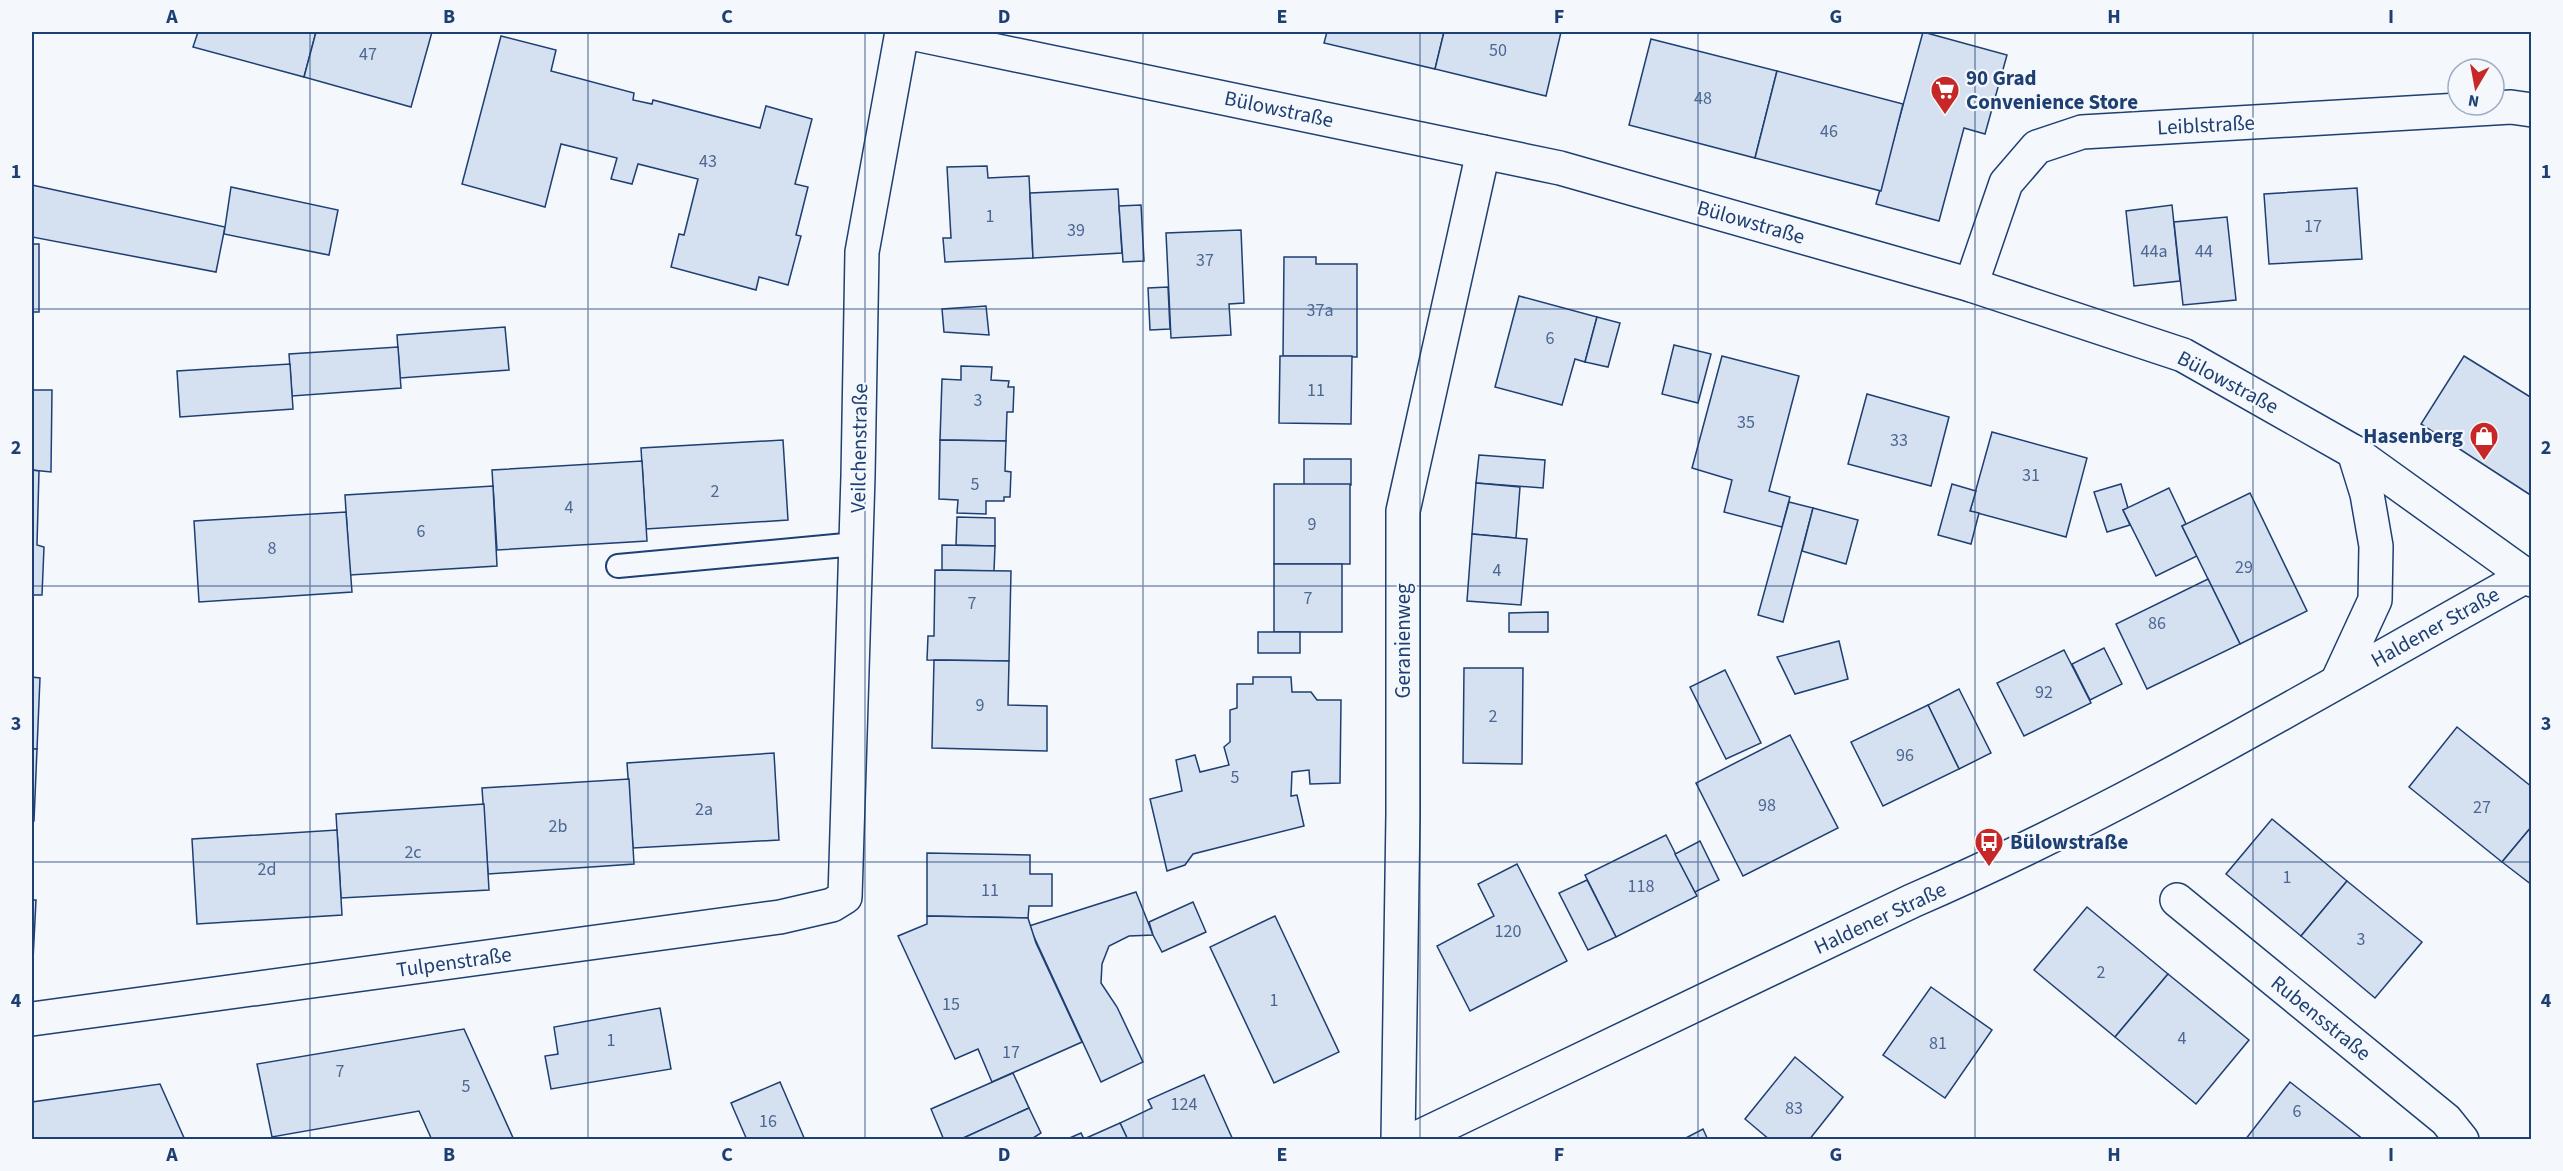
<svg xmlns="http://www.w3.org/2000/svg" width="2563" height="1171" viewBox="0 0 2563 1171" font-family="'Source Sans 3',sans-serif">
	<style>
		.building { fill: #d5e0f0; stroke: #1d3f73; stroke-width: 1.5 }
		.lines { fill: none; stroke-linecap: round; stroke-linejoin: round }
		.lane-casing { stroke: #1d3f73; stroke-width: 26 }
		.street-casing { stroke: #1d3f73; stroke-width: 36 }
		.secondary-casing { stroke: #1d3f73; stroke-width: 36 }
		.lane { stroke: #f4f7fb; stroke-width: 22 }
		.street { stroke: #f4f7fb; stroke-width: 33 }
		.secondary { stroke: #f4f7fb; stroke-width: 33 }
		.grid { fill: none; stroke: #1d3f73; stroke-width: 1.5; stroke-opacity: 0.55 }
		.labels { text-anchor: middle; stroke-width: 4.5; stroke-linejoin: round; paint-order: stroke }
		.number-label { font-size: 18px; fill: #4b6792 }
		.poi-label { font-size: 21px; font-weight: bold; fill: #1d3f73; stroke: #f4f7fb; text-anchor: start }
		.street-label { font-size: 21px; fill: #1d3f73; stroke: #f4f7fb }
		.neatline { fill: none; stroke: #1d3f73; stroke-width: 2 }
		.grid-label { font-size: 20px; text-anchor: middle; font-weight: bold; fill: #1d3f73 }
	</style>
	<rect width="100%" height="100%" fill="#f4f7fb"/>
	<g class="building">
		<polygon points="198,32 316,32 304,77 193,47"/>
		<polygon points="316,32 432,32 411,107 304,77"/>
		<polygon points="1327,32 1444,32 1435,69 1324,43"/>
		<polygon points="1444,32 1561,32 1546,96 1435,69"/>
		<polygon points="1923,32 2007,55 1985,134 1964,128 1939,221 1876,204"/>
		<polygon points="501,36 556,50 551,71 634,93 633,100 652,104 653,100 760,128 766,106 812,119 795,184 808,187 796,235 801,236 788,285 759,277 756,290 671,267 679,234 684,235 698,179 638,164 632,184 611,179 617,158 561,144 545,207 462,184"/>
		<polygon points="1651,39 1777,71 1755,158 1629,125"/>
		<polygon points="1777,71 1903,104 1881,191 1755,158"/>
		<polygon points="987,166 988,178 1029,176 1033,258 945,262 943,238 951,238 947,167"/>
		<polygon points="32,185 225,227 216,272 32,237"/>
		<polygon points="231,187 338,210 329,255 224,234"/>
		<polygon points="2357,188 2362,259 2269,264 2264,194"/>
		<polygon points="1118,189 1122,253 1033,258 1030,193"/>
		<polygon points="1141,205 1144,261 1123,262 1119,206"/>
		<polygon points="2172,205 2180,281 2134,286 2126,211"/>
		<polygon points="2227,217 2236,300 2183,305 2174,222"/>
		<polygon points="1241,230 1244,303 1229,304 1231,335 1171,338 1166,233"/>
		<rect x="32" y="244" width="7" height="68"/>
		<polygon points="1284,257 1316,257 1316,264 1357,264 1357,357 1283,356"/>
		<polygon points="1168,287 1170,329 1150,330 1148,288"/>
		<polygon points="1519,296 1597,317 1585,362 1575,359 1562,405 1495,387"/>
		<polygon points="986,306 989,335 944,332 942,309"/>
		<polygon points="1597,317 1620,323 1608,367 1585,362"/>
		<polygon points="505,327 509,370 400,378 397,335"/>
		<polygon points="1674,345 1711,354 1698,403 1662,394"/>
		<polygon points="398,347 401,388 292,396 289,354"/>
		<polygon points="1280,356 1352,356 1351,424 1279,423"/>
		<polygon points="1722,356 1799,376 1769,491 1790,497 1782,527 1724,512 1732,480 1692,468"/>
		<polygon points="2464,356 2532,398 2532,496 2421,424"/>
		<polygon points="290,364 293,409 180,417 177,371"/>
		<polygon points="961,366 992,367 991,380 1009,381 1008,387 1014,387 1013,412 1007,412 1006,441 940,440 942,379 961,380"/>
		<polygon points="32,390 52,390 51,472 32,470"/>
		<polygon points="1867,394 1949,417 1931,486 1848,464"/>
		<polygon points="1992,432 2087,458 2066,537 1970,511"/>
		<polygon points="783,440 788,520 646,529 641,448"/>
		<polygon points="940,440 1006,441 1005,471 1011,472 1010,497 1004,497 1004,501 986,501 986,514 957,513 958,500 939,499"/>
		<polygon points="1479,455 1545,460 1543,488 1476,483"/>
		<rect x="1304" y="459" width="47" height="26"/>
		<polygon points="642,461 647,541 497,550 492,470"/>
		<polygon points="32,470 39,471 37,545 44,547 42,595 32,595"/>
		<polygon points="1476,483 1520,487 1516,538 1472,534"/>
		<rect x="1274" y="484" width="76" height="80"/>
		<polygon points="1952,484 1976,491 1970,511 1979,513 1971,544 1938,535"/>
		<polygon points="2121,484 2128,508 2123,510 2130,525 2107,532 2094,492"/>
		<polygon points="493,486 497,566 350,575 345,495"/>
		<polygon points="2169,488 2186,524 2182,526 2197,556 2156,576 2123,510"/>
		<polygon points="2250,493 2307,611 2240,644 2182,526"/>
		<polygon points="1789,502 1813,508 1783,622 1758,615"/>
		<polygon points="1813,508 1858,520 1846,564 1802,551"/>
		<polygon points="346,512 352,592 199,602 194,521"/>
		<polygon points="957,517 995,518 995,546 956,545"/>
		<polygon points="1472,534 1527,539 1521,605 1467,601"/>
		<polygon points="942,545 995,546 994,571 942,570"/>
		<rect x="1274" y="564" width="68" height="68"/>
		<polygon points="935,570 1011,571 1009,661 927,660 928,636 934,636"/>
		<polygon points="2208,579 2240,644 2147,689 2116,624"/>
		<polygon points="1548,612 1548,632 1509,632 1509,613"/>
		<rect x="1258" y="632" width="42" height="21"/>
		<polygon points="1839,641 1848,679 1795,694 1777,657"/>
		<polygon points="2104,648 2122,684 2090,700 2072,664"/>
		<polygon points="2064,650 2091,703 2024,736 1997,683"/>
		<polygon points="934,660 1009,661 1008,705 1047,706 1047,751 932,748"/>
		<polygon points="1464,668 1523,668 1522,764 1463,763"/>
		<polygon points="1725,670 1761,743 1726,759 1690,687"/>
		<polygon points="32,677 40,678 37,749 32,749"/>
		<polygon points="1253,677 1291,677 1292,692 1311,692 1317,700 1341,700 1340,783 1310,784 1309,770 1292,772 1291,796 1297,795 1304,826 1193,854 1185,865 1167,871 1150,799 1182,791 1176,760 1195,755 1200,772 1229,765 1224,747 1230,742 1230,710 1237,708 1237,684 1253,684"/>
		<polygon points="1959,689 1991,753 1959,769 1928,705"/>
		<polygon points="1928,705 1959,769 1883,806 1851,742"/>
		<polygon points="2457,727 2532,787 2532,826 2502,862 2409,787"/>
		<polygon points="1790,735 1838,828 1743,876 1696,783"/>
		<polygon points="32,749 37,749 34,821 32,821"/>
		<polygon points="774,753 779,840 633,848 627,763"/>
		<polygon points="629,779 634,864 488,874 482,788"/>
		<polygon points="484,804 489,890 341,898 336,814"/>
		<polygon points="2272,819 2347,881 2301,936 2226,874"/>
		<polygon points="2532,826 2532,885 2502,862"/>
		<polygon points="337,830 342,915 197,924 192,839"/>
		<polygon points="1666,835 1697,896 1616,937 1585,875"/>
		<polygon points="1700,841 1719,880 1695,892 1675,854"/>
		<polygon points="927,853 1030,855 1030,874 1052,874 1052,906 1029,906 1028,918 927,916"/>
		<polygon points="1517,864 1567,961 1470,1011 1437,946 1494,916 1478,884"/>
		<polygon points="1587,880 1616,937 1588,950 1559,893"/>
		<polygon points="2347,881 2422,942 2375,998 2301,936"/>
		<polygon points="1136,892 1153,935 1129,936 1109,946 1102,964 1101,983 1117,1007 1143,1062 1101,1082 1029,926"/>
		<polygon points="32,900 36,900 33,960 32,960"/>
		<polygon points="1193,902 1206,932 1162,952 1153,935 1149,922"/>
		<polygon points="2087,907 2168,974 2115,1037 2034,970"/>
		<polygon points="927,916 1028,918 1036,943 1082,1042 992,1082 978,1049 955,1059 898,936 927,924"/>
		<polygon points="1275,916 1339,1052 1274,1083 1210,947"/>
		<polygon points="2168,974 2249,1040 2196,1104 2115,1037"/>
		<polygon points="1931,987 1992,1030 1945,1098 1883,1055"/>
		<polygon points="660,1008 671,1069 551,1089 545,1056 558,1054 554,1027"/>
		<polygon points="464,1029 514,1140 432,1140 419,1111 272,1137 257,1064"/>
		<polygon points="1795,1057 1843,1097 1809,1140 1770,1140 1745,1119"/>
		<polygon points="1013,1073 1029,1108 959,1140 944,1140 931,1109"/>
		<polygon points="1204,1075 1233,1140 1128,1140 1120,1123 1152,1108 1148,1100"/>
		<polygon points="780,1082 805,1140 747,1140 731,1103"/>
		<polygon points="2290,1082 2364,1140 2245,1140"/>
		<polygon points="160,1084 185,1140 32,1140 32,1102"/>
		<polygon points="1029,1108 1041,1133 1030,1140 959,1140"/>
		<polygon points="1120,1123 1128,1140 1065,1140 1081,1133 1084,1139"/>
		<polygon points="1703,1129 1708,1140 1682,1140"/>
	</g>
	<g class="lines">
		<g class="lane-casing">
			<polyline id="lane" points="618,566 856,544"/>
		</g>
		<g class="street-casing">
			<g id="street">
				<polyline points="1971,285 2006,183 2037,147 2082,132 2511,107 2532,110"/>
				<polyline points="2177,900 2446,1120 2462,1140"/>
				<polyline points="32,1019 780,917 832,905 845,897 858,476 862,252 902,32"/>
				<polyline points="1398,1140 1403,814 1403,511 1483,152"/>
			</g>
		</g>
		<g class="secondary-casing">
			<g id="secondary">
				<polyline points="906,32 1560,168 1971,285 2183,355 2354,452 2532,580"/>
				<polyline points="2338,680 2375,600 2376,546 2367,494 2354,452"/>
				<path d="M1413,1140l499,-239c213,-92 412,-213 614,-325"/>
			</g>
		</g>
		<use href="#lane" class="lane"/>
		<use href="#street" class="street"/>
		<use href="#secondary" class="secondary"/>
	</g>
	<path class="grid" d="M310,32v1108M588,32v1108M865,32v1108M1143,32v1108M1420,32v1108M1698,32v1108M1975,32v1108M2253,32v1108M32,309h2500M32,586h2500M32,862h2500"/>
	<defs>
		<g id="supermarket-pin" transform="scale(1.5)"><path d="M0 17L-7.5 6A9.5 9.5 0 1 1 7.5 6Z" fill="#c62828" stroke="#f4f7fb"/><path d="M-6-5.5h2.5l.6 2H6L4.5 2H-2.5L-4.4-4H-6ZM-1.5 3.2a1.3 1.3 0 1 0 .1 0ZM3 3.2a1.3 1.3 0 1 0 .1 0Z" fill="#fff"/></g>
		<g id="shop-pin" transform="scale(1.5)"><path d="M0 17L-7.5 6A9.5 9.5 0 1 1 7.5 6Z" fill="#c62828" stroke="#f4f7fb"/><path d="M-5-2.5h2.3a2.7 3.5 0 0 1 5.4 0H5L5.5 6h-11ZM-1.5-2.5h3a1.5 2.3 0 0 0-3 0Z" fill="#fff"/></g>
		<g id="bus-pin" transform="scale(1.5)"><path d="M0 17L-7.5 6A9.5 9.5 0 1 1 7.5 6Z" fill="#c62828" stroke="#f4f7fb"/><path d="M-5-6H5V4H4V6H2V4H-2V6H-4V4H-5ZM-3.5-4V0h7V-4ZM-3.5 1.2v1.5H-2V1.2ZM2 1.2v1.5H3.5V1.2Z" fill="#fff"/></g>
	</defs>
	<g fill-rule="evenodd">
		<use href="#supermarket-pin" x="1945" y="90"/>
		<use href="#shop-pin" x="2484" y="436"/>
		<use href="#bus-pin" x="1989" y="842"/>
	</g>
	<g class="labels">
		<g class="number-label">
			<text x="1498" y="56">50</text>
			<text x="368" y="60">47</text>
			<text x="1703" y="104">48</text>
			<text x="1829" y="137">46</text>
			<text x="708" y="167">43</text>
			<text x="990" y="222">1</text>
			<text x="2313" y="232">17</text>
			<text x="1076" y="236">39</text>
			<text x="2154" y="257">44a</text>
			<text x="2204" y="257">44</text>
			<text x="1205" y="266">37</text>
			<text x="1320" y="316">37a</text>
			<text x="1550" y="344">6</text>
			<text x="1316" y="396">11</text>
			<text x="978" y="406">3</text>
			<text x="1746" y="428">35</text>
			<text x="1899" y="446">33</text>
			<text x="2031" y="481">31</text>
			<text x="975" y="490">5</text>
			<text x="715" y="497">2</text>
			<text x="569" y="513">4</text>
			<text x="1312" y="530">9</text>
			<text x="421" y="537">6</text>
			<text x="272" y="554">8</text>
			<text x="2244" y="573">29</text>
			<text x="1497" y="576">4</text>
			<text x="1308" y="604">7</text>
			<text x="972" y="609">7</text>
			<text x="2157" y="629">86</text>
			<text x="2044" y="698">92</text>
			<text x="980" y="711">9</text>
			<text x="1493" y="722">2</text>
			<text x="1905" y="761">96</text>
			<text x="1235" y="783">5</text>
			<text x="1767" y="811">98</text>
			<text x="2482" y="813">27</text>
			<text x="704" y="815">2a</text>
			<text x="558" y="832">2b</text>
			<text x="413" y="858">2c</text>
			<text x="267" y="875">2d</text>
			<text x="2287" y="883">1</text>
			<text x="1641" y="892">118</text>
			<text x="990" y="896">11</text>
			<text x="1508" y="937">120</text>
			<text x="2361" y="945">3</text>
			<text x="2101" y="978">2</text>
			<text x="1274" y="1006">1</text>
			<text x="951" y="1010">15</text>
			<text x="2182" y="1044">4</text>
			<text x="611" y="1046">1</text>
			<text x="1938" y="1049">81</text>
			<text x="1011" y="1058">17</text>
			<text x="340" y="1077">7</text>
			<text x="466" y="1092">5</text>
			<text x="1184" y="1110">124</text>
			<text x="1794" y="1114">83</text>
			<text x="2297" y="1117">6</text>
			<text x="768" y="1127">16</text>
		</g>
		<g class="poi-label">
			<text x="1966" y="85">90 Grad<tspan x="1966" dy="24">Convenience Store</tspan></text>
			<text x="2463" y="443" text-anchor="end">Hasenberg</text>
			<text x="2010" y="849">Bülowstraße</text>
		</g>
		<g class="street-label">
			<text transform="translate(1279 109) rotate(12)" y="7">Bülowstraße</text>
			<text transform="translate(2206 125) rotate(-3)" y="7">Leiblstraße</text>
			<text transform="translate(1751 222) rotate(16)" y="7">Bülowstraße</text>
			<text transform="translate(2228 382) rotate(28)" y="7">Bülowstraße</text>
			<text transform="translate(859 448) rotate(-89)" y="7">Veilchenstraße</text>
			<text transform="translate(2435 627) rotate(-29)" y="7">Haldener Straße</text>
			<text transform="translate(1403 641) rotate(-90)" y="7">Geranienweg</text>
			<text transform="translate(1880 918) rotate(-25)" y="7">Haldener Straße</text>
			<text transform="translate(454 962) rotate(-8)" y="7">Tulpenstraße</text>
			<text transform="translate(2321 1018) rotate(39)" y="7">Rubensstraße</text>
		</g>
	</g>
	<rect width="2563" height="1171" fill="none" stroke="#f4f7fb" stroke-width="66"/>
	<g transform="translate(2476 87) rotate(190)"><circle r="28" fill="#f4f7fb" stroke="#9eadc5" stroke-width="1.5"/>
	<path d="M0-4.5L10 22L0 15L-10 22Z" fill="#c62828"/>
	<text y="-9" font-size="16" font-weight="bold" text-anchor="middle" fill="#1d3f73">N</text>
	</g>
	<rect x="33" y="33" width="2497" height="1105" class="neatline"/>
	<g class="grid-label">
		<text x="172" y="23">A</text>
		<text x="449" y="23">B</text>
		<text x="727" y="23">C</text>
		<text x="1004" y="23">D</text>
		<text x="1282" y="23">E</text>
		<text x="1559" y="23">F</text>
		<text x="1836" y="23">G</text>
		<text x="2114" y="23">H</text>
		<text x="2391" y="23">I</text>
		<text x="16" y="178">1</text>
		<text x="2546" y="178">1</text>
		<text x="16" y="454">2</text>
		<text x="2546" y="454">2</text>
		<text x="16" y="730">3</text>
		<text x="2546" y="730">3</text>
		<text x="16" y="1007">4</text>
		<text x="2546" y="1007">4</text>
		<text x="172" y="1161">A</text>
		<text x="449" y="1161">B</text>
		<text x="727" y="1161">C</text>
		<text x="1004" y="1161">D</text>
		<text x="1282" y="1161">E</text>
		<text x="1559" y="1161">F</text>
		<text x="1836" y="1161">G</text>
		<text x="2114" y="1161">H</text>
		<text x="2391" y="1161">I</text>
	</g>
</svg>
